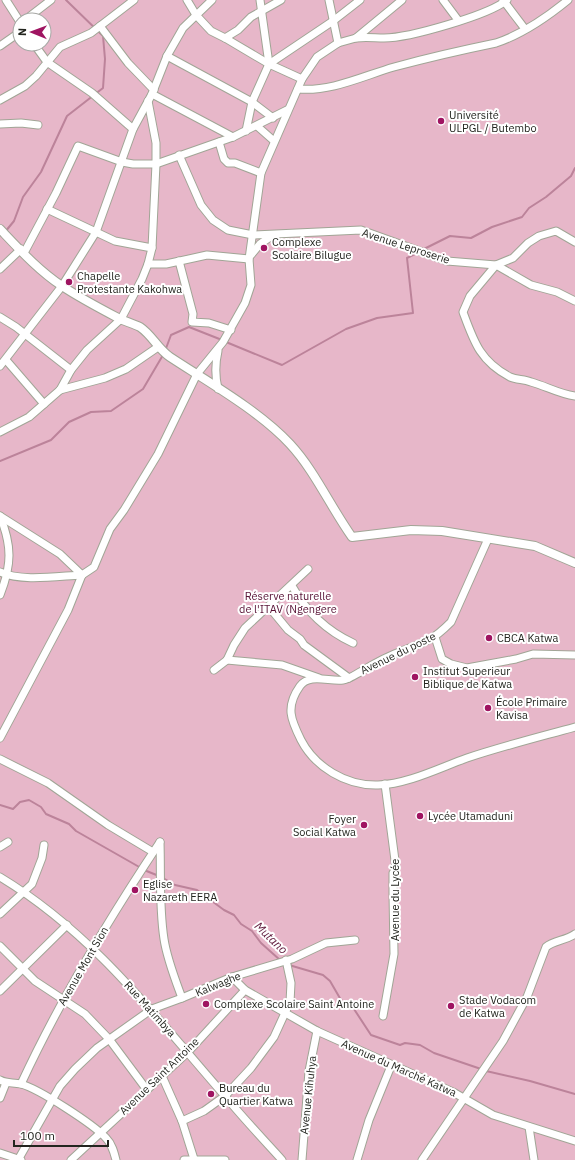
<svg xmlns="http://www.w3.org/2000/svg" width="575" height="1160" viewBox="0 0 575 1160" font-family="'IBM Plex Sans',sans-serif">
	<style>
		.green { fill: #e7b7c9; fill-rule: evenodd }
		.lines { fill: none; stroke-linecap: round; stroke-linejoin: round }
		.stream { stroke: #bc839a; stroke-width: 2 }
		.minor-casing { stroke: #a1a596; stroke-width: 9 }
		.tertiary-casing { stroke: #a1a596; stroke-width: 10 }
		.minor { stroke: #fff; stroke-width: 7 }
		.tertiary { stroke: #fff; stroke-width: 8 }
		.poi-dot { fill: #9f1461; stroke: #fff; stroke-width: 1.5 }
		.labels { text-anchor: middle; stroke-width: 4; stroke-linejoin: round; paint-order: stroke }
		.poi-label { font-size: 11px; fill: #23251f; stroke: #fff; text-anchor: start }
		.street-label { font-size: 11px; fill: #23251f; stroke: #fff }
		.park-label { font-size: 11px; fill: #571235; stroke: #fff }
		.water-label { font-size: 12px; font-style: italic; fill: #601b3d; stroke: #fff }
	</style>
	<rect width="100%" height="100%" fill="#e3e7d8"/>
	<path class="green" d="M0,0h575v1160h-575zM20,20h24v24h-24z"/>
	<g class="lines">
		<g class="stream">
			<polyline points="5,232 14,221 23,197 41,172 67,116 103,88 105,59 103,36 66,0"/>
			<polyline points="422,250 450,236 471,238 492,227 522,217 529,208 546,197 571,176 575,168"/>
			<polyline points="226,342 282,365 346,329 377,318 413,313 407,258 419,252"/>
			<polyline points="165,351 171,335 189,327 222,340"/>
			<polyline points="0,461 51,440 69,422 91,412 111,411 143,389 163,355"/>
			<polyline points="0,805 13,809 20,802 29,800 41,807 46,814 69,824 76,831 141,868"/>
			<polyline points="144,870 159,876"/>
			<polyline points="163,878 175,885 197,890 224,910 234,915 241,924 252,931 261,943 280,960"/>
			<polyline points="289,965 323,975 330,981 341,1000 352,1006 371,1035 400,1045 405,1043 420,1045 434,1053 481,1069"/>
			<polyline points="486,1071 530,1081 575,1094"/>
		</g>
		<g class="minor-casing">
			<g id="minor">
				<polyline points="6,0 20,22"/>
				<polyline points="187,0 196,15 211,31 225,38 269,64 302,79"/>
				<polyline points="260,0 269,64"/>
				<polyline points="329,0 338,43"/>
				<polyline points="443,0 458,20"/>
				<polyline points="503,0 525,29"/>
				<polyline points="25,20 51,0"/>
				<polyline points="100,26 128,63 154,90"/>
				<polyline points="225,38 238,30 251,17 281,0"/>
				<path d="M356,38c10,-1 19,0 28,0 25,0 105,-23 123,-38"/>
				<polyline points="34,44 47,62 92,93 133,129"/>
				<polyline points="0,46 20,32"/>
				<polyline points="167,56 252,102 273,118"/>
				<path d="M298,89c33,3 65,-13 96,-22 33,-9 68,-17 102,-24 27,-9 50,-25 72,-43"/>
				<polyline points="152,94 233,137"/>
				<polyline points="0,100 25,86 36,76 60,47 91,33 134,0"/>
				<polyline points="0,124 21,123 38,125"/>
				<polyline points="257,126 274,141"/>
				<polyline points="246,131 252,102 269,64 333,21 360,0"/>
				<polyline points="219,142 224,159 228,163 235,163 261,173"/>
				<polyline points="179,155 201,205 213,220 228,230 253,235 361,230 447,261 496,265 531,285 557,292 575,301"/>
				<polyline points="47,209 115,241 152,248"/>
				<path d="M575,242l-19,-11 -17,5 -11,7 -15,15 -17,7 -26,31 -7,16c11,30 17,49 47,65 7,3 14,2 21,5 15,4 28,12 44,14"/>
				<polyline points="24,253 56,193 78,146 122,162 133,164 156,164 233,137 287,110"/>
				<polyline points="251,255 260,244 273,235"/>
				<polyline points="179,261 193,314 192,322 209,323 231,330"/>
				<polyline points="148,264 166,264 207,255 249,259"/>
				<polyline points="0,269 21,249"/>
				<polyline points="0,317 16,327 71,370"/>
				<path d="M218,351c-3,13 -3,25 0,38"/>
				<polyline points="6,360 44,404"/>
				<polyline points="0,366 62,286 96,232 133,129 152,94 167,56 183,28 212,0"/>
				<polyline points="60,390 105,378 126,369 158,347"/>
				<polyline points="0,432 29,417 60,390 71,370 87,350 121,319 142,279 148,264 152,248 156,164 156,143 148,101"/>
				<polyline points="0,516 60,554 82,575"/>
				<path d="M488,539l-37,83c-6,6 -13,13 -21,17 -8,5 -19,8 -28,12 -14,5 -27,12 -40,20 -6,3 -12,8 -19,9 -13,2 -34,-7 -43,6 -15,21 -9,34 1,54 14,27 45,46 77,45 30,-1 61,-17 89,-27 36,-12 72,-21 108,-31"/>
				<path d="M0,572c20,10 59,4 82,3"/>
				<path d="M292,586c14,25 35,45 61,57"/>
				<path d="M0,595c12,-31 12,-49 0,-79"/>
				<polyline points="269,607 288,630 300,639 304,645 349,678"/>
				<polyline points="435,637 442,659 451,664 467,668 516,659 533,654 575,655"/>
				<polyline points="227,660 282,665 319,678"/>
				<polyline points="214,670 227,660 234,645 245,628 308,569"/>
				<polyline points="0,738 68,610 82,575 94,567 110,529 124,510 158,454 197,374 223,342 245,303 251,285 249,259 261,173 302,79 317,57 338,43 356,38 402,0"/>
				<polyline points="0,759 48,783 108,825 153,852"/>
				<path d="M160,842c1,32 -1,65 4,97 3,20 11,40 18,59"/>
				<polyline points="0,847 8,842"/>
				<path d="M0,877c93,56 155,139 225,219 18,22 38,43 57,64"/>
				<polyline points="0,914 32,884 42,858 44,845"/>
				<polyline points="0,946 35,981 85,1014 109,1039 147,1090"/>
				<polyline points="232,977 245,990 317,1031 453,1092 493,1115 575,1141"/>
				<polyline points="0,991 67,925"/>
				<polyline points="383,1016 394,954 393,893 393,873 396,868 385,784"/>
				<polyline points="162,1076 182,1121 194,1159"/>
				<path d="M0,1080c7,4 13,2 21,4 18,5 72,40 85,54 6,6 8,14 10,22"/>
				<path d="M21,1084c39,-84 87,-164 139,-242"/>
				<polyline points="0,1098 6,1083"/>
				<polyline points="182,1121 204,1111 225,1096 251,1068 274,1037 290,1002 291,983 286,960"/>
				<polyline points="529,1127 534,1160"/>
				<polyline points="0,1153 21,1160"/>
				<polyline points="18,1160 60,1086 75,1069 97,1048 152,1009 182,998 232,977 292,959 326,943 355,940"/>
				<polyline points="71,1160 188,1052 245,990"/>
				<polyline points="184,1160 225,1160"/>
				<polyline points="302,1160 309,1071 317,1031"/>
				<polyline points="357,1160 369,1120 391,1066"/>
				<path d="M422,1160l81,-119 24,-44 19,-50c8,-7 19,-6 29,-13"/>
			</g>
		</g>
		<g class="tertiary-casing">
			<path id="tertiary" d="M0,229c19,20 39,42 62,57 18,12 39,23 58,33 7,3 14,5 20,8 12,8 18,22 30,30 38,25 88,53 120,87 25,27 40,62 62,93l59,-7 31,1 93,15 40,17"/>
		</g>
		<use href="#minor" class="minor"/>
		<use href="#tertiary" class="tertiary"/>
	</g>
	<g class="poi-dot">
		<circle cx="441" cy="121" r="4"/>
		<circle cx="264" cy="248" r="4"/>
		<circle cx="69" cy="282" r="4"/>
		<circle cx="489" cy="638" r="4"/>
		<circle cx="415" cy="677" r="4"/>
		<circle cx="488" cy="708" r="4"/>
		<circle cx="420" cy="816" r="4"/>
		<circle cx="364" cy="825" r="4"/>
		<circle cx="135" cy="890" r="4"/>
		<circle cx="206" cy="1004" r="4"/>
		<circle cx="451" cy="1006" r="4"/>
		<circle cx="211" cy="1094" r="4"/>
	</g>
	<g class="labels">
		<g class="poi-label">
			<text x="449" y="119">Université<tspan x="449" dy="13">ULPGL / Butembo</tspan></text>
			<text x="272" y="246">Complexe<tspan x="272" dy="13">Scolaire Bilugue</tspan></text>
			<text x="77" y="280">Chapelle<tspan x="77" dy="13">Protestante Kakohwa</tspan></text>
			<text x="497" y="642">CBCA Katwa</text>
			<text x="423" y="675">Institut Superieur<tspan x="423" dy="13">Biblique de Katwa</tspan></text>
			<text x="496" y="706">École Primaire<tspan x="496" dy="13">Kavisa</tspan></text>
			<text x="428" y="820">Lycée Utamaduni</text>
			<text x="356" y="823" text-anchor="end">Foyer<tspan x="356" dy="13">Social Katwa</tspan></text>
			<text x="143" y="888">Eglise<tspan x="143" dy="13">Nazareth EERA</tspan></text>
			<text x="459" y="1004">Stade Vodacom<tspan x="459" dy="13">de Katwa</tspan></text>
			<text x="214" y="1008">Complexe Scolaire Saint Antoine</text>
			<text x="219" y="1092">Bureau du<tspan x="219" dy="13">Quartier Katwa</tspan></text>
		</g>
		<g class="street-label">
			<text transform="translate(406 246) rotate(18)" y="4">Avenue Leproserie</text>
			<text transform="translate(398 653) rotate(-26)" y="4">Avenue du poste</text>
			<text transform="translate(395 900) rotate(-90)" y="4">Avenue du Lycée</text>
			<text transform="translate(83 966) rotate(-60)" y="4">Avenue Mont Sion</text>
			<text transform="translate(218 984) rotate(-22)" y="4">Kalwaghe</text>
			<text transform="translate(150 1009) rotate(48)" y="4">Rue Matimbya</text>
			<text transform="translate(399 1068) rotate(24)" y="4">Avenue du Marché Katwa</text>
			<text transform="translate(159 1076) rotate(-44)" y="4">Avenue Saint Antoine</text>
			<text transform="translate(308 1095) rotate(-84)" y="4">Avenue Kihuhya</text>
		</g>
		<g class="park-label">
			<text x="288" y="600">Réserve naturelle<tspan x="288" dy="13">de l'ITAV (Ngengere</tspan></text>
		</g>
		<g class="water-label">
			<text transform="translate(271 938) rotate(44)" y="4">Mutano</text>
		</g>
	</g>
	<g transform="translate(32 32) rotate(271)"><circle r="19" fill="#ffffff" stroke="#a7a8a5"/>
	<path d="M0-3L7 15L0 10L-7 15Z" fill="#9f1461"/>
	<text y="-6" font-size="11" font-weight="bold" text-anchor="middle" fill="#23251f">N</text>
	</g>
	<path d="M14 1140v6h94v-6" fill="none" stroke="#23251f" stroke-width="2"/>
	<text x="20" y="1140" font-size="12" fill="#23251f" stroke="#ffffff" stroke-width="3" paint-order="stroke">100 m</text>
</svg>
